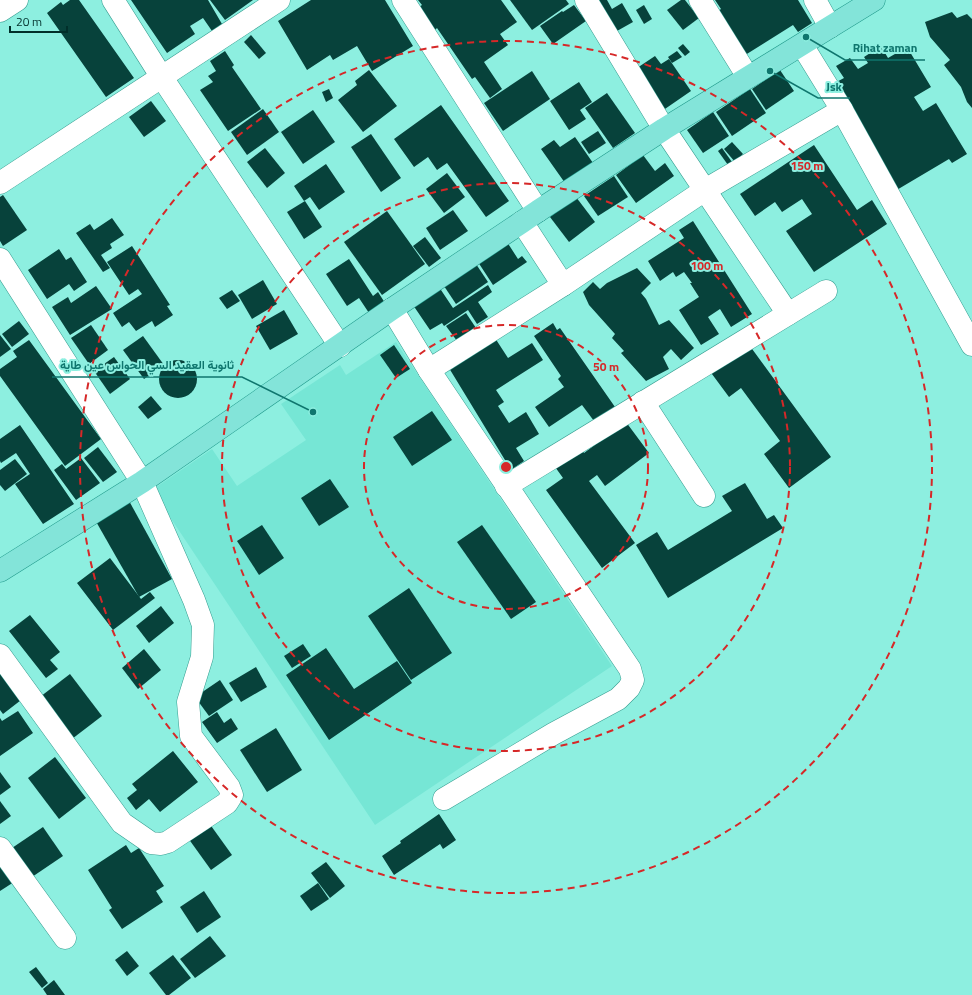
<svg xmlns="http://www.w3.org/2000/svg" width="972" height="995" viewBox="0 0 972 995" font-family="'Titillium Web',Vazirmatn,sans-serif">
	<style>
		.built { fill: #76e6d5 }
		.building { fill: #07423b }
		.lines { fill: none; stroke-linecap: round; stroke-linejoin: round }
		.minor-casing { stroke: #369d90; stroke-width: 23 }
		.major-casing { stroke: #20998b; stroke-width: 23 }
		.minor { stroke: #fff; stroke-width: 22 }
		.major { stroke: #83e4d9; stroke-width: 22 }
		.ring { fill: none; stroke: #d62828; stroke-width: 2; stroke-dasharray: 7 5 }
		.centre { fill: #d62828; stroke: #8defe0; stroke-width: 2 }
		.ring-label { font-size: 12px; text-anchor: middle; font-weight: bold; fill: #d62828; stroke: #8defe0; stroke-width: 4; stroke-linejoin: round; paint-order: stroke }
		.leader { fill: none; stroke: #0f766e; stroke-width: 1.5 }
		.callout-dot { fill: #0f766e; stroke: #8defe0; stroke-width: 1.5 }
		.callout-label { font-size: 12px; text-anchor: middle; font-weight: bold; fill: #0f766e; stroke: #8defe0; stroke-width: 4; stroke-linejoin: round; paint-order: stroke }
	</style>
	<rect width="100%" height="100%" fill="#8defe0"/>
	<polygon class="built" points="396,342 612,666 375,825 152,490 212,449 237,486 306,440 281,404 340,365 346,375"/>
	<g class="building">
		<polygon points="70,0 79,0 134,78 106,97 47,13 61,2 63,5"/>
		<polygon points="131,0 208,0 222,24 212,31 203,18 190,26 195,34 167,53"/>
		<polygon points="210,0 253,0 225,20"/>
		<polygon points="311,0 385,0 413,46 372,71 357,46 333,60 330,55 307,70 278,21"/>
		<polygon points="418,0 501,0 517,22 500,34 508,45 484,62 502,89 490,98 475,77 472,79 437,28 435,30 419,7 422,5"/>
		<polygon points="510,0 566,0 569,4 532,30"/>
		<polygon points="599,0 607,0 612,9 622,3 633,22 617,31"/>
		<polygon points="681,0 685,0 699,18 683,30 667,10"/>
		<polygon points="715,0 798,0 812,23 798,32 793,25 742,57 715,13 721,9"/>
		<polygon points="574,5 586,21 553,44 540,26 562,11 563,12"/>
		<polygon points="644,5 652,19 644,24 636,10"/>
		<polygon points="952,12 957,18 967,14 972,19 972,108 967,102 961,87 944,65 950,60 930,37 925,22"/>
		<polygon points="251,35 266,53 259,59 244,42"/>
		<polygon points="683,44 690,52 685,56 678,48"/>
		<polygon points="881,46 888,58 907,47 931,87 914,97 923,111 936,103 967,154 952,163 949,159 895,191 831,85 844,78 836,66 850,58 858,69 868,63 864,57"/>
		<polygon points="225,51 234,65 232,67 261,109 228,131 200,90 213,82 208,76 216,71 210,61"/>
		<polygon points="677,51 682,57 672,63 668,57"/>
		<polygon points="655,56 661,64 669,59 691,91 662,111 634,70"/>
		<polygon points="369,70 397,106 363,132 338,100 357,85 355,81"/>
		<polygon points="780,70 794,91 766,110 752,89"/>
		<polygon points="532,71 550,99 503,131 484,103"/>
		<polygon points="579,82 592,102 580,110 586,119 569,130 550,101"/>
		<polygon points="329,89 333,98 326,102 322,92"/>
		<polygon points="750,89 766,113 732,136 716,112"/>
		<polygon points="607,93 635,133 613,148 585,108"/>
		<polygon points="151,101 166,121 144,137 129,117"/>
		<polygon points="441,105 509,201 486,217 447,163 437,170 428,157 414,167 394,139"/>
		<polygon points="263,109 279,132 247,155 231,132"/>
		<polygon points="313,110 335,142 303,164 281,132"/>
		<polygon points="713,112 729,136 703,153 687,130"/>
		<polygon points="598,131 606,143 589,154 581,142"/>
		<polygon points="371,134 401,178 381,192 351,147"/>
		<polygon points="575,137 593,163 565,183 541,149 554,140 560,147"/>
		<polygon points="732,142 743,154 735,162 724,149"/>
		<polygon points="814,145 857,210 872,200 887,224 814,272 786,231 812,214 802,199 782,212 775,202 755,216 740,194"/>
		<polygon points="265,148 285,173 267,188 247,162"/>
		<polygon points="722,148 732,162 728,165 718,151"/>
		<polygon points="643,155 655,171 665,163 674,176 636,203 616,175"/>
		<polygon points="326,164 345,192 319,210 310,197 304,201 294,186"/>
		<polygon points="447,173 465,197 444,213 426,189"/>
		<polygon points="614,176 628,197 598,216 584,196"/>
		<polygon points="3,195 27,230 3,246 0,241 0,197"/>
		<polygon points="576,197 595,222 569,242 550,217"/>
		<polygon points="305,201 322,227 304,239 287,212"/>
		<polygon points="453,210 468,231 440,250 426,228"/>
		<polygon points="387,211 425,264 382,295 344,242"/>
		<polygon points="112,218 124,235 110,244 112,248 101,255 110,268 103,272 76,233 90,224 94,230"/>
		<polygon points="693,221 752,314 731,327 720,309 708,317 719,334 701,345 679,310 699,297 690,283 692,283 684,272 676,277 673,272 660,281 648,261 684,238 679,230"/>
		<polygon points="425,237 441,258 429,267 413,246"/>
		<polygon points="507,242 518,259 522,256 527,262 493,285 478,262"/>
		<polygon points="132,246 170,305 167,306 173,315 155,327 152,321 136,331 129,322 122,327 113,313 142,294 138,289 129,295 107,262"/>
		<polygon points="59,249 66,260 71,257 87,282 74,291 69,284 47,299 28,270"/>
		<polygon points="349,259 373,296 378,292 385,303 369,313 359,298 347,306 326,274"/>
		<polygon points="474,261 488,282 456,304 442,283"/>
		<polygon points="637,268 651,283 641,293 646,299 659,325 669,320 694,348 681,360 671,349 663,357 669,369 646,381 621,353 624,351 612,338 615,334 589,305 583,292 593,282 600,289 607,283"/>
		<polygon points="263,280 277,304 252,319 238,295"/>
		<polygon points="488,285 492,292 478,302 488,317 477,324 468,310 444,326 442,323 430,330 413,305 439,287 453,308"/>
		<polygon points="96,286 112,309 70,335 52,307 68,297 71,303"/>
		<polygon points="232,290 240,301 227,309 219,298"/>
		<polygon points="284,310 298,334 270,350 256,326"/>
		<polygon points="466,313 476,328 457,341 446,326"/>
		<polygon points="19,321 29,334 12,347 2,334"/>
		<polygon points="553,323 557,330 560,328 615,407 594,421 582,405 549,427 535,407 564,387 558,379 561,376 534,336"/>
		<polygon points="91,325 108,350 89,364 71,338"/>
		<polygon points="0,335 11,349 0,357"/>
		<polygon points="143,336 164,365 144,379 123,350"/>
		<polygon points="495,338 508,358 532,343 543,360 496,390 504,402 498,406 509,423 526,412 539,434 516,448 524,461 511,470 449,368"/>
		<polygon points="29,340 101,439 65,466 0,376 0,369 17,357 13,351"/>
		<polygon points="747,342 831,457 789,488 764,454 780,441 741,388 729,397 709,370"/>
		<polygon points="394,345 410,369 396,378 380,355"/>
		<polygon points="114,357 130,379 110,394 94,371"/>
		<circle cx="178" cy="379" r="19"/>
		<polygon points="151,396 162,409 148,419 138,407"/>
		<polygon points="432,411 452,440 412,466 393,437"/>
		<polygon points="626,422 649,453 605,486 597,475 589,481 635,543 602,568 546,490 563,478 553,464 579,445 584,453"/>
		<polygon points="20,425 74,504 43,524 15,484 30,474 16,453 1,463 0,461 0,439"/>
		<polygon points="98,447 117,472 103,482 84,458"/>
		<polygon points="81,458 100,483 76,500 54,470 62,464 66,469"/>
		<polygon points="15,459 27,474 5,491 0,485 0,470"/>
		<polygon points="330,479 349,507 319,526 301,498"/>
		<polygon points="745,483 767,519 774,515 783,528 668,598 636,545 657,532 668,550 732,511 722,496"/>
		<polygon points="128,499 172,579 139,597 94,518"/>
		<polygon points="262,525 284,558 259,575 237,541"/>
		<polygon points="482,525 536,602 511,619 457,542"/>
		<polygon points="110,558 141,599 150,592 155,598 113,630 77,583"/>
		<polygon points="409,588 452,653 411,680 368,616"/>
		<polygon points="161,606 174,623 149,643 136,626"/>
		<polygon points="30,615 60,652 50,660 58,669 46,678 9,631"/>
		<polygon points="303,644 311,656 292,668 284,656"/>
		<polygon points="326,648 354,689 397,661 412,683 329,740 286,675"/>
		<polygon points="144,649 161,670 138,689 122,668"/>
		<polygon points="0,666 25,697 3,714 0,710"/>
		<polygon points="256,667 267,687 241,702 229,683"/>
		<polygon points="70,674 102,716 68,742 36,700"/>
		<polygon points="220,680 233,700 209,716 195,697"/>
		<polygon points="18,711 33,733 0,756 0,718 2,721"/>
		<polygon points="217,712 224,723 231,718 238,729 217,743 202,722"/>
		<polygon points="276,728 302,770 267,792 240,750"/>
		<polygon points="173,751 198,782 160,812 149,799 136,810 127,798 137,790 132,784"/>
		<polygon points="55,757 86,798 59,819 28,778"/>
		<polygon points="0,772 11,787 0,795"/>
		<polygon points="0,801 11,816 0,824"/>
		<polygon points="439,814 456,840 443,849 440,844 394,875 382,856 401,843 400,841"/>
		<polygon points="209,823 232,855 211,870 188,838"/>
		<polygon points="43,827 63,856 32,877 12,848"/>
		<polygon points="126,845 131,853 139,848 164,886 156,891 163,902 122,929 109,910 112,908 88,870"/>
		<polygon points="0,859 14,882 0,891"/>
		<polygon points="326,862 345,886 330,898 311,873"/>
		<polygon points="318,883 329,899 311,911 300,896"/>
		<polygon points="204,891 221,917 197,933 180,907"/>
		<polygon points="210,936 226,956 195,978 180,959"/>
		<polygon points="127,951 139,966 127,976 115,960"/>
		<polygon points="173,955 191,978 169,995 166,995 149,973"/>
		<polygon points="36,967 48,983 42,988 29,972"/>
		<polygon points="54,980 65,995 47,995 43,989"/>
	</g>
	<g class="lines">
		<g class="minor-casing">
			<g id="minor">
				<polyline points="113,0 161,76 340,346"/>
				<polyline points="403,0 538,211"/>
				<polyline points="586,0 664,129 788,314"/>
				<polyline points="700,0 748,77"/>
				<polyline points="815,0 830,27"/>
				<polyline points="0,11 17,0"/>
				<polyline points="802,45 842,110 972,345"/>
				<polyline points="0,183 279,0"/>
				<polyline points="522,222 563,285"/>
				<polyline points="0,259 142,482 194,600 203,625 202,657 188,702 191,736 229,787 232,795 227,803 168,842 161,844 151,843 122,823 0,655"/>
				<polyline points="392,309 429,370 630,669 633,680 629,688 618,699 553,734 444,799"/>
				<polyline points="429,370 563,285 705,190 842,110"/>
				<polyline points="643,402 704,496"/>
				<polyline points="506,486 826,291"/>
				<polyline points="0,848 65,938"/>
			</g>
		</g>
		<g class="major-casing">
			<polyline id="major" points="0,571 142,482 392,309 522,222 538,211 664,129 874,0"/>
		</g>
		<use href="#minor" class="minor"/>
		<use href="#major" class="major"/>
	</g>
	<g class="ring">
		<circle cx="506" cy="467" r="142"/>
		<circle cx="506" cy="467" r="284"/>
		<circle cx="506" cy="467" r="426"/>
	</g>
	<circle cx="506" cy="467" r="6" class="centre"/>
	<g class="ring-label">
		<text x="807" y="170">150 m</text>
		<text x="707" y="270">100 m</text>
		<text x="606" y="371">50 m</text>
	</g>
	<path class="leader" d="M806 37L845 60H925M770 71L818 98H850M313 412L242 377H52"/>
	<g class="callout-dot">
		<circle cx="806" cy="37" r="4"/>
		<circle cx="770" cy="71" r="4"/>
		<circle cx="313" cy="412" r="4"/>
	</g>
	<g class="callout-label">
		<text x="885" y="52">Rihat zaman</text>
		<text x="834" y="91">Jsk</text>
		<text x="147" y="369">ثانوية العقيد السي الحواس عين طاية</text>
	</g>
	<path d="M10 26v6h57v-6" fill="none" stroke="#012f2a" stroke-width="2"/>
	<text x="16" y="26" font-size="12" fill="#012f2a" stroke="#8defe0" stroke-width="3" paint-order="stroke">20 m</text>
</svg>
